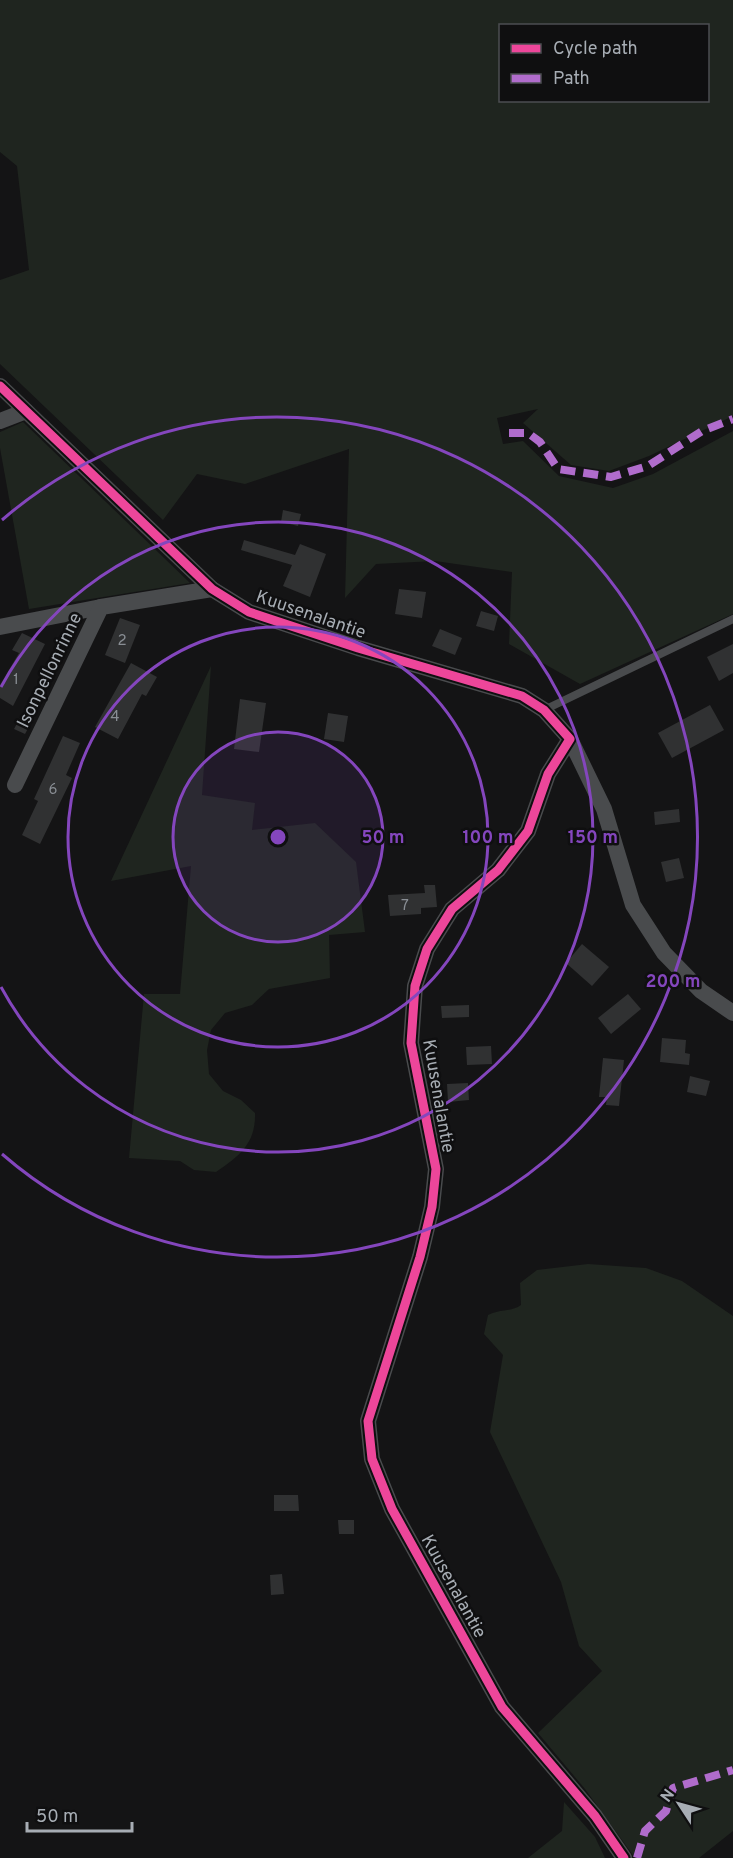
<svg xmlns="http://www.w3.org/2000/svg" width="733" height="1858" viewBox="0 0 733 1858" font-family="Overpass,sans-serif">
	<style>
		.green { fill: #1f251f; fill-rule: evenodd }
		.building { fill: #303132 }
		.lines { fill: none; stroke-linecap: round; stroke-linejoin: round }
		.service { stroke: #494b4d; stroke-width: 8 }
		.minor { stroke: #494b4d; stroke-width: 16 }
		.quiet { stroke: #b06ccc; stroke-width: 8; stroke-dasharray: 15 8; stroke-linecap: butt }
		.cycleway-casing { stroke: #0f0f10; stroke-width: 13 }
		.cycleway { stroke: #ed469a; stroke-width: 9 }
		.ring { fill: none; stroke: #8446bd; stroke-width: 3 }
		.labels { text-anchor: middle; stroke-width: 5; stroke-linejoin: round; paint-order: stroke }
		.number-label { font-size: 15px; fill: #898e94 }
		.street-label { font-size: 18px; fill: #a7adb4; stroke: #0f0f10 }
		.centre { fill: #8446bd; stroke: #0f0f10; stroke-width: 3 }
		.ring-label { font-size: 18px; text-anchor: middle; font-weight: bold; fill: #8446bd; stroke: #0f0f10; stroke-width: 5; stroke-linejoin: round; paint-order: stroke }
	</style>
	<rect width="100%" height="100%" fill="#141415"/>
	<g class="green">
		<path d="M0,0h733v416l-84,40 -40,15 -38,-6 -48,-42 15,-14 -41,9 6,26 20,-3 36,35 54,12 40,-14 80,-43v183l-153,70 -71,-40 3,-72 -77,-11 -59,3 -31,34 4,-149 -104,35 -48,-10 -34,46 -163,-156v-84l29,-10 -12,-104 -17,-14zM500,26h208v74h-208z"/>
		<polygon points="23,422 190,583 29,609 0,448 0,432"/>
		<path d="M211,666l-9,129 53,8 -3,27 63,-7 41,39 9,70 -36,3 1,43 -61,11 -17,16 -27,8 -14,17 -4,20 2,24 14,17 18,9 14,13c1,30 -15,43 -39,59l-22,-2 -14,-9 -51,-3 15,-164h36l11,-128 -80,15z"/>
		<path d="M588,1264l58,4 36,13 51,35v515l-34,27h-64l-50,-69 -47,-56 64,-62 -23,-25 -18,-64 -71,-150 13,-77 -19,-21 4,-19c12,-6 23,-3 33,-10l-1,-22 17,-13z"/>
		<polygon points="564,1802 595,1837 605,1858 528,1858 562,1831"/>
	</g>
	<g class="building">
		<polygon points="283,510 301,514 298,526 281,522"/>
		<polygon points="244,540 295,555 300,544 326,554 310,597 283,586 292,565 241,550"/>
		<polygon points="399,589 426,592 422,618 395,614"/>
		<polygon points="481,611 498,616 494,631 476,626"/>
		<polygon points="120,618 140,625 125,663 105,655"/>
		<polygon points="440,629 462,638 455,655 432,646"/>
		<polygon points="22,633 45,644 13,706 0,698 0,685 19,653 12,650"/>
		<polygon points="733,644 733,673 719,681 707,657"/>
		<polygon points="131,663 157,677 146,696 142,694 118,739 95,727"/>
		<polygon points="240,699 266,703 259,752 234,749"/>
		<polygon points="710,705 724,730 672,758 658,733"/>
		<polygon points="328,713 348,716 344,742 324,739"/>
		<polygon points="20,718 31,723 25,734 14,729"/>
		<polygon points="63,736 80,743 66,775 72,778 40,844 22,835 38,801 34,799"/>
		<polygon points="679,809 680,822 655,825 654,812"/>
		<polygon points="679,858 684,878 666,882 661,862"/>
		<polygon points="424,885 435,885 437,907 421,908 421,914 390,916 388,895 425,893"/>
		<polygon points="582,944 609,967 592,986 566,963"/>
		<polygon points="628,994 641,1009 611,1034 598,1018"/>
		<polygon points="469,1005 469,1017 442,1018 441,1006"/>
		<polygon points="662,1038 686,1040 685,1053 690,1054 689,1065 660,1062"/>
		<polygon points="491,1046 492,1064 467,1065 466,1047"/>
		<polygon points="603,1058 624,1060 619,1106 606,1105 607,1097 599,1097"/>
		<polygon points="690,1076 710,1081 706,1096 687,1092"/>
		<polygon points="468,1083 469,1100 448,1102 447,1084"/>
		<polygon points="274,1495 298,1495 299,1511 274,1511"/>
		<polygon points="338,1520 354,1520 354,1534 339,1534"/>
		<polygon points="282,1574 284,1594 271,1595 270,1575"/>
	</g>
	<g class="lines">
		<polyline class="service" points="544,710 733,619"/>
		<g class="minor">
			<polyline points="0,386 212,589 249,612 358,648 522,696 544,710 570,739 548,774 528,831 498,870 452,909 427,949 415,986 411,1043 436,1169 432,1207 420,1257 368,1421 372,1459 392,1509 502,1707 595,1816 624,1858"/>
			<polyline points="0,421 26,411"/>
			<polyline points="0,627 101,607"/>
			<polyline points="570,739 604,809 633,905 664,953 701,991 733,1013"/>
			<polyline points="15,785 101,607 212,589"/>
		</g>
		<g class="quiet">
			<polyline points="509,433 528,433 540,442 558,469 611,477 648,466 702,431 733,419"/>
			<polyline points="637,1858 645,1831 666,1811 673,1788 733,1770"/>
		</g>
		<g class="cycleway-casing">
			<polyline id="cycleway" points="0,386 212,589 249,612 358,648 522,696 544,710 570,739 548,774 528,831 498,870 452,909 427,949 415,986 411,1043 436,1169 432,1207 420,1257 368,1421 372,1459 392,1509 502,1707 595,1816 624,1858"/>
		</g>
		<use href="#cycleway" class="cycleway"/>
	</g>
	<circle cx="278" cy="837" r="105" fill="#8446bd" fill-opacity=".12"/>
	<g class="ring">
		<circle cx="278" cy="837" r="105"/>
		<circle cx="278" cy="837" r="210"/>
		<path d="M1 687A315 315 0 1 1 1 987"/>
		<path d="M2 520A420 420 0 1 1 2 1154"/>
	</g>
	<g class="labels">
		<g class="number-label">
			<text x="122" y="645">2</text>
			<text x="16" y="684">1</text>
			<text x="115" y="721">4</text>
			<text x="53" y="794">6</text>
			<text x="405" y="910">7</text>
		</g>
		<g class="street-label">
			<text transform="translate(311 614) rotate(19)" y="6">Kuusenalantie</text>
			<text transform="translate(49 670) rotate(-64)" y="6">Isonpellonrinne</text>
			<text transform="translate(439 1096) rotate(80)" y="6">Kuusenalantie</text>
			<text transform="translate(454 1586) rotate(61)" y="6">Kuusenalantie</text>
		</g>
	</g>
	<circle cx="278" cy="837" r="9" class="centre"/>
	<g class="ring-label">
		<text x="383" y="843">50 m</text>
		<text x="488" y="843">100 m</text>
		<text x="593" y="843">150 m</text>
		<text x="673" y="987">200 m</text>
	</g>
	<rect x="499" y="24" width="210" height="78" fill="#0f0f10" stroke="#4c4e52" stroke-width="1.5"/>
	<rect x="511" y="44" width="30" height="9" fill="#ed469a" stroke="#4c4e52" stroke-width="1.5"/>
	<text x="553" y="54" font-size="18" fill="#a7adb4">Cycle path</text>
	<rect x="511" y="74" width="30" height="9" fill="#b06ccc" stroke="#4c4e52" stroke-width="1.5"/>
	<text x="553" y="84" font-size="18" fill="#a7adb4">Path</text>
	<g transform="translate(679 1804) rotate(306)" stroke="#0f0f10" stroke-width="4.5" paint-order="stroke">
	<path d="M0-4.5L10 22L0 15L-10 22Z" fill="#a7adb4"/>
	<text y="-9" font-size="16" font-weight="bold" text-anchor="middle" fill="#a7adb4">N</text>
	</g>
	<path d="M27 1822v9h105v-9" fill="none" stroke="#a7adb4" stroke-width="3"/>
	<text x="36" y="1822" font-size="18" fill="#a7adb4" stroke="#0f0f10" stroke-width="4.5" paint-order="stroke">50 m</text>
</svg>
